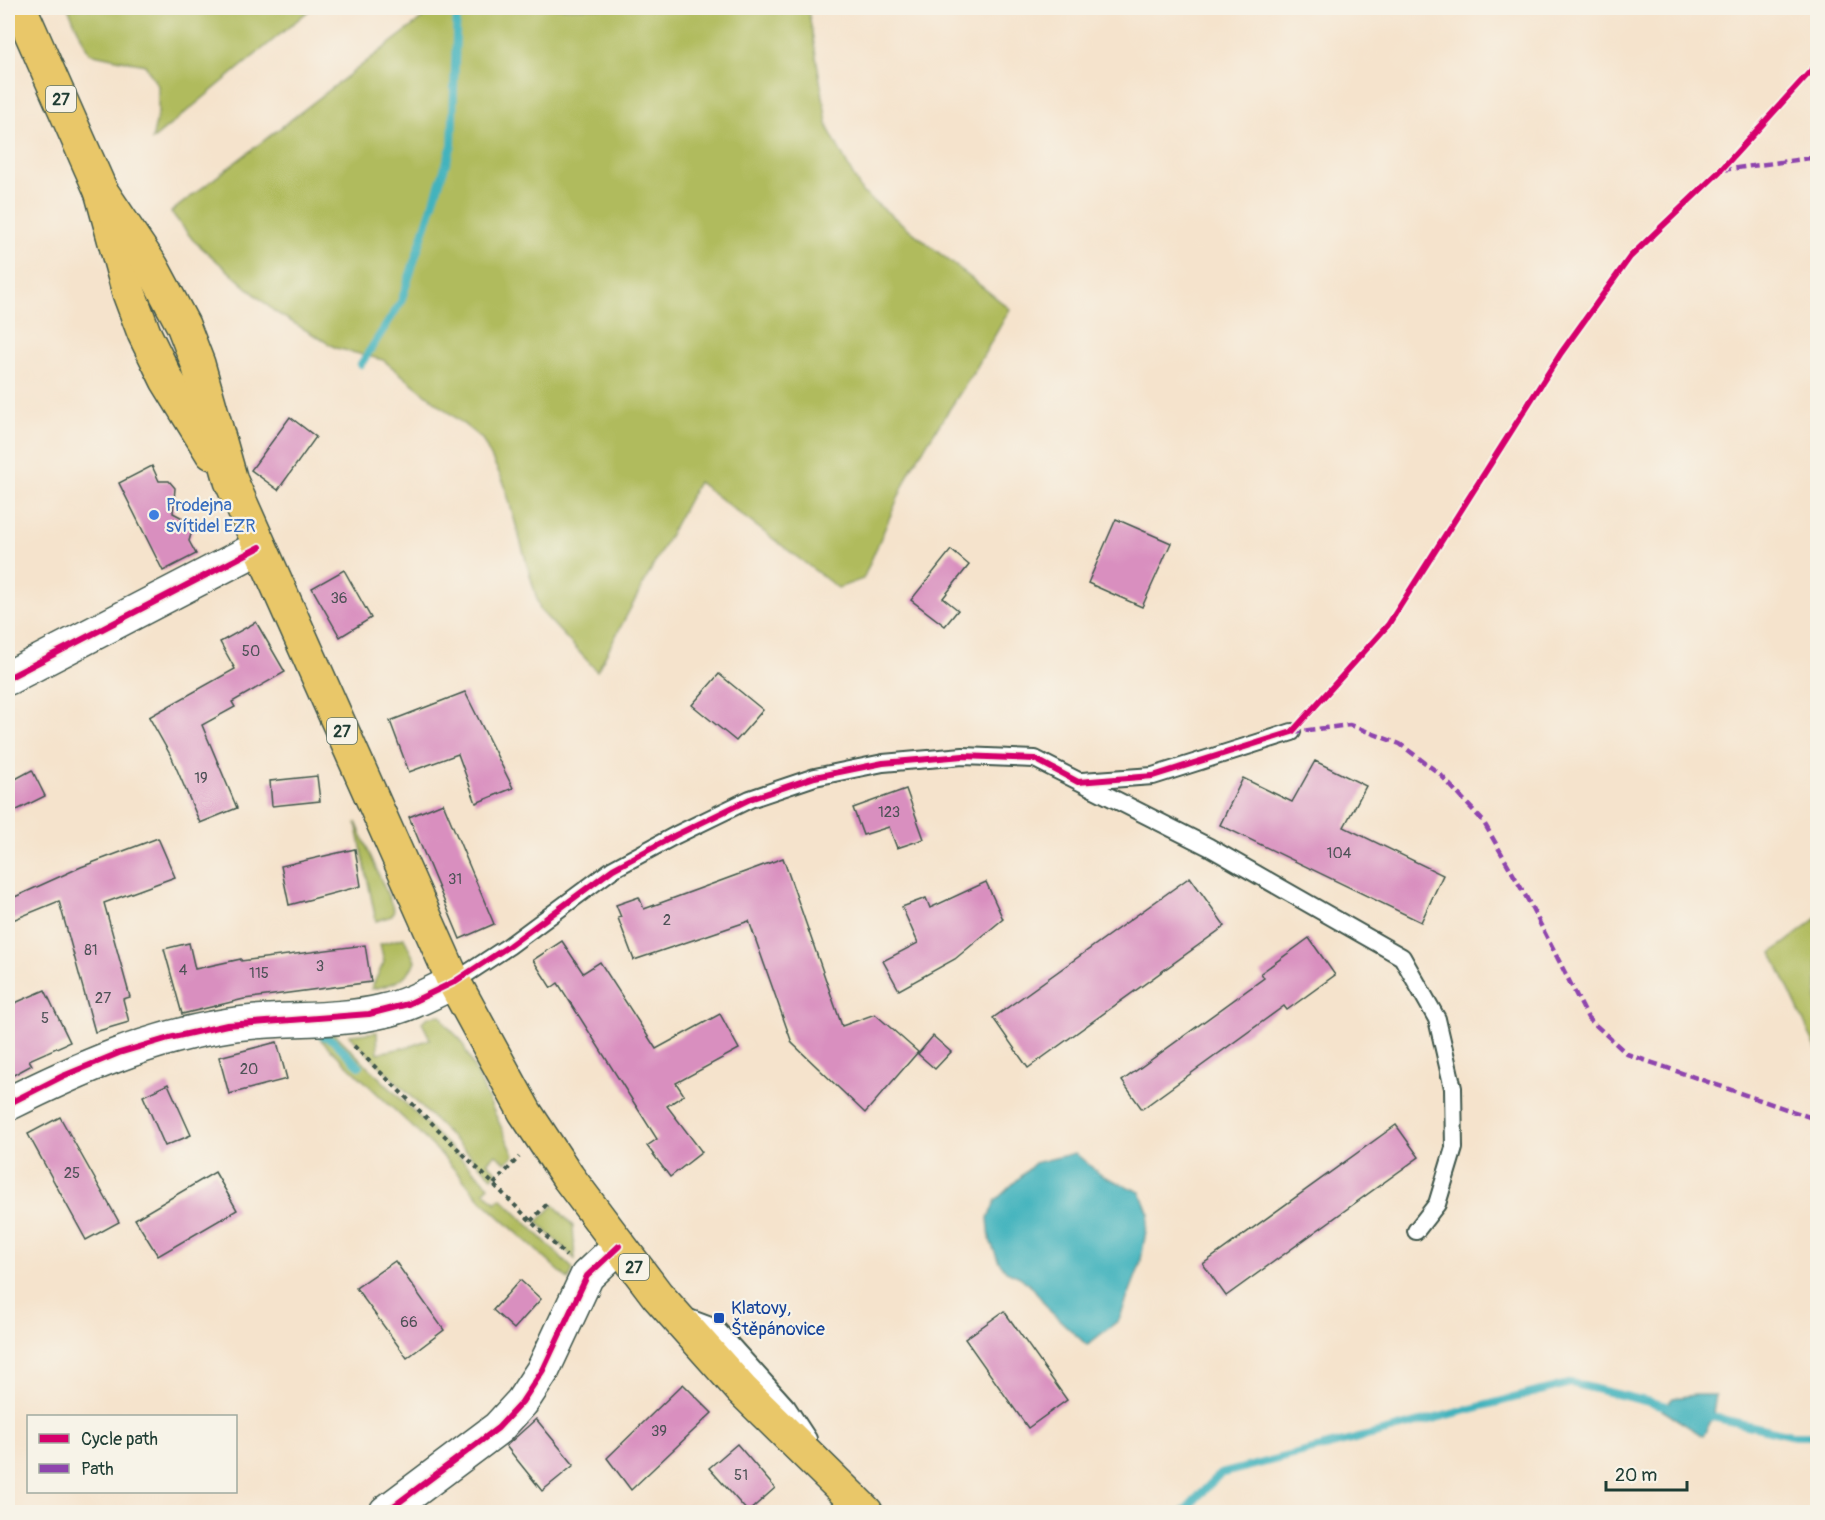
<svg xmlns="http://www.w3.org/2000/svg" width="1825" height="1520" viewBox="0 0 1825 1520" font-family="Pangolin,sans-serif">
	<style>
		.green { fill: #b0bb5d; stroke: #687c48; stroke-width: 1.5 }
		.water { fill: #43b3bd; stroke: #317878; stroke-width: 1.5 }
		.lines { fill: none; stroke-linecap: round; stroke-linejoin: round }
		.stream { stroke: #43b3bd; stroke-width: 8 }
		.building { fill: #d98fbf }
		.lane-casing { stroke: #3f564b; stroke-width: 20 }
		.street-casing { stroke: #3f564b; stroke-width: 36 }
		.primary-casing { stroke: #3f564b; stroke-width: 36 }
		.path { stroke: #3f564b; stroke-width: 4; stroke-dasharray: 4.5 4.5; stroke-linecap: butt }
		.lane { stroke: #fff; stroke-width: 16 }
		.street { stroke: #fff; stroke-width: 33 }
		.primary { stroke: #e9c769; stroke-width: 33 }
		.quiet { stroke: #8e44ad; stroke-width: 4.5; stroke-dasharray: 9 4.5; stroke-linecap: butt }
		.cycleway-casing { stroke: #f7f3e8; stroke-width: 10 }
		.cycleway { stroke: #d6006c; stroke-width: 6 }
		.shop-dot { fill: #3f7fe0; stroke: #f7f3e8; stroke-width: 2 }
		.transit-dot { fill: #1a4fb4; stroke: #f7f3e8; stroke-width: 2 }
		.labels { text-anchor: middle; stroke-width: 4.5; stroke-linejoin: round; paint-order: stroke }
		.number-label { font-size: 15px; fill: #4e5257 }
		.shield { fill: #f7f3e8; stroke: #60746a; stroke-width: 1.5 }
		.shield-label { font-size: 16px; font-weight: bold; fill: #1f3d34 }
		.shop-label { font-size: 18px; fill: #366cbe; stroke: #f7f3e8; text-anchor: start }
		.transit-label { font-size: 18px; fill: #164399; stroke: #f7f3e8; text-anchor: start }
	</style>
	<rect width="100%" height="100%" fill="#f7f3e8"/>
	<filter id="ink" filterUnits="userSpaceOnUse"><feTurbulence type="fractalNoise" baseFrequency=".0167" numOctaves="2"/><feDisplacementMap in="SourceGraphic" scale="12" xChannelSelector="R" yChannelSelector="G"/><feConvolveMatrix kernelMatrix="1 2 1 2 8 2 1 2 1" color-interpolation-filters="sRGB"/></filter>
	<filter id="wash" filterUnits="userSpaceOnUse"><feTurbulence type="fractalNoise" baseFrequency=".008" numOctaves="4" result="noise"/><feDisplacementMap in="SourceGraphic" scale="24" xChannelSelector="R" yChannelSelector="G"/><feGaussianBlur stdDeviation="1.35" result="paint"/><feColorMatrix in="noise" values="0 0 0 0 0 0 0 0 0 0 0 0 0 0 0 0 0 1.4 0 .05"/><feComposite in="paint" operator="in"/></filter>
	<g filter="url(#wash)">
		<rect width="100%" height="100%" fill="#f5e3cc"/>
		<g class="green">
			<polygon points="68,8 312,8 152,140 158,113 158,86 145,65 89,53"/>
			<polygon points="436,8 808,8 828,128 862,192 1010,309 975,370 911,468 863,579 838,588 698,482 597,671 540,610 504,483 482,439 383,360 336,348 275,312 193,240 171,212"/>
			<polygon points="356,822 394,910 392,916 376,921"/>
			<polygon points="1817,918 1817,1050 1772,953"/>
			<path d="M404,938l11,23c-7,19 -25,25 -44,28l13,-27 -4,-18z"/>
			<polygon points="441,1015 447,1026 461,1040 514,1155 506,1163 496,1154 487,1162 497,1172 492,1177 349,1035 377,1032 378,1053 408,1047 430,1039 422,1022 430,1016"/>
			<polygon points="314,1028 335,1034 489,1186 484,1191 496,1203 501,1198 573,1269 569,1280 482,1201 440,1153 322,1041"/>
			<polygon points="554,1205 573,1226 575,1259 537,1222"/>
		</g>
		<g class="water">
			<polygon points="1075,1153 1101,1175 1140,1192 1149,1214 1140,1265 1119,1320 1087,1345 1050,1311 1034,1289 1020,1277 1006,1271 998,1260 990,1240 988,1218 996,1200 1035,1163"/>
			<polygon points="1695,1395 1716,1395 1712,1419 1703,1436 1662,1410 1673,1398"/>
		</g>
		<g class="lines">
			<g class="stream">
				<polyline points="361,364 401,302 452,145 457,8"/>
				<polyline points="315,1032 334,1041 359,1066"/>
				<polyline points="1704,1415 1791,1435 1818,1435"/>
				<polyline points="1183,1512 1220,1474 1571,1383 1674,1408"/>
				<polyline points="1817,1512 1818,1511"/>
			</g>
		</g>
		<g id="blocks">
			<g class="building">
				<polygon points="290,417 316,437 278,490 251,470"/>
				<polygon points="152,466 159,481 169,481 175,488 173,513 194,524 189,541 196,554 163,571 119,483"/>
				<polygon points="1116,519 1171,543 1142,607 1088,583"/>
				<polygon points="951,550 969,565 943,598 958,610 945,626 911,600"/>
				<polygon points="344,570 371,618 340,637 312,588"/>
				<polygon points="256,622 285,672 232,702 235,707 202,725 237,808 200,823 172,758 149,717 235,669 220,642"/>
				<polygon points="719,674 763,710 736,741 692,705"/>
				<polygon points="465,692 513,788 476,803 458,754 409,772 390,721"/>
				<polygon points="1315,761 1366,786 1344,827 1443,875 1421,922 1220,825 1243,778 1292,802"/>
				<polygon points="32,770 45,796 15,811 8,797 8,783"/>
				<polygon points="317,776 320,801 272,806 270,781"/>
				<polygon points="906,789 924,839 897,848 889,827 863,835 853,808"/>
				<polygon points="443,803 494,924 460,939 409,817"/>
				<polygon points="158,838 175,877 104,903 130,997 123,999 129,1022 95,1032 59,901 8,922 8,900 81,867"/>
				<polygon points="355,849 361,886 289,905 281,866"/>
				<polygon points="783,858 842,1026 875,1014 918,1052 865,1113 792,1043 749,921 634,960 618,918 621,917 616,905 639,897 644,909"/>
				<polygon points="1190,877 1225,926 1028,1068 993,1018"/>
				<polygon points="986,882 1003,919 955,959 899,990 883,961 918,943 902,907 926,898 930,908"/>
				<polygon points="1309,938 1335,975 1287,1010 1284,1006 1142,1109 1122,1081 1264,978 1261,973"/>
				<polygon points="562,941 583,973 600,962 656,1049 720,1014 739,1049 676,1083 684,1095 667,1106 702,1152 670,1177 647,1146 657,1139 558,983 551,988 533,960"/>
				<polygon points="189,943 195,969 241,959 241,961 365,945 371,982 244,999 182,1014 164,949"/>
				<polygon points="45,990 70,1042 29,1060 32,1065 8,1078 8,1006"/>
				<polygon points="933,1036 951,1052 935,1069 918,1054"/>
				<polygon points="277,1042 287,1079 229,1094 219,1057"/>
				<polygon points="168,1084 191,1135 165,1146 143,1096"/>
				<polygon points="60,1117 119,1222 86,1240 28,1134"/>
				<polygon points="1396,1125 1419,1157 1226,1296 1203,1264"/>
				<polygon points="215,1172 237,1210 158,1256 135,1219"/>
				<polygon points="395,1261 444,1330 407,1358 356,1288"/>
				<polygon points="520,1280 541,1299 514,1329 493,1310"/>
				<polygon points="1004,1311 1067,1400 1028,1428 965,1339"/>
				<polygon points="683,1384 712,1413 631,1490 607,1458"/>
				<polygon points="536,1419 574,1465 542,1491 506,1446"/>
				<polygon points="737,1444 775,1488 748,1512 709,1468"/>
			</g>
		</g>
	</g>
	<g filter="url(#ink)">
		<use href="#blocks" fill-opacity="0" stroke="#3f564b" stroke-width="1.5"/>
		<g class="lines">
			<g class="lane-casing">
				<g id="lane">
					<polyline points="1082,781 1153,776 1292,732"/>
					<polyline points="454,982 509,946 613,869 676,835 750,799 815,777 883,763 963,756 1035,759 1209,847 1402,957 1437,1019 1453,1088 1454,1148 1437,1204 1416,1231"/>
					<polyline points="684,1316 716,1328 787,1407 808,1439"/>
				</g>
			</g>
			<g class="street-casing">
				<g id="street">
					<polyline points="8,678 260,547"/>
					<path d="M8,1104c70,-35 142,-67 221,-79 50,-8 104,-2 154,-14 25,-5 48,-18 71,-29"/>
					<polyline points="386,1512 498,1428 522,1402 543,1370 587,1276 619,1246"/>
				</g>
			</g>
			<g class="primary-casing">
				<g id="primary">
					<polyline points="20,8 101,191 129,293 144,333 167,380 212,453"/>
					<polyline points="101,191 152,267 183,325 198,364 231,481 454,982 525,1112 568,1177 657,1295 742,1390 866,1512"/>
				</g>
			</g>
			<g class="path">
				<polyline points="354,1046 566,1256"/>
				<polyline points="494,1184 519,1157"/>
				<polyline points="531,1221 549,1202"/>
			</g>
			<use href="#lane" class="lane"/>
			<use href="#street" class="street"/>
			<use href="#primary" class="primary"/>
			<g class="quiet">
				<polyline points="1722,170 1818,157"/>
				<polyline points="1292,732 1350,725 1400,744 1440,774 1483,821 1529,902 1588,1018 1627,1054 1818,1120"/>
			</g>
			<g class="cycleway-casing">
				<g id="cycleway">
					<polyline points="8,678 260,547"/>
					<polyline points="8,1104 63,1076 119,1053 169,1038 227,1025 369,1014 408,1004 454,982 509,946 613,869 676,835 750,799 815,777 883,763 963,756 1035,759 1078,782 1153,776 1292,732 1388,625 1561,353 1630,257 1720,171 1818,63"/>
					<polyline points="386,1512 498,1428 522,1402 543,1370 587,1276 619,1246"/>
				</g>
			</g>
			<use href="#cycleway" class="cycleway"/>
		</g>
	</g>
	<circle class="shop-dot" cx="154" cy="515" r="6"/>
	<rect class="transit-dot" x="713" y="1312" width="12" height="12" rx="3"/>
	<g class="labels">
		<g class="number-label">
			<text x="339" y="603">36</text>
			<text x="251" y="656">50</text>
			<text x="201" y="783">19</text>
			<text x="889" y="817">123</text>
			<text x="1339" y="858">104</text>
			<text x="455" y="884">31</text>
			<text x="667" y="925">2</text>
			<text x="91" y="955">81</text>
			<text x="320" y="971">3</text>
			<text x="183" y="975">4</text>
			<text x="259" y="978">115</text>
			<text x="103" y="1003">27</text>
			<text x="45" y="1023">5</text>
			<text x="249" y="1074">20</text>
			<text x="72" y="1178">25</text>
			<text x="409" y="1327">66</text>
			<text x="659" y="1436">39</text>
			<text x="741" y="1480">51</text>
		</g>
		<g class="shield">
			<rect x="46" y="86" width="30" height="26" rx="4.5"/>
			<rect x="327" y="718" width="30" height="26" rx="4.5"/>
			<rect x="619" y="1254" width="30" height="26" rx="4.5"/>
		</g>
		<g class="shield-label">
			<text x="61" y="105">27</text>
			<text x="342" y="737">27</text>
			<text x="634" y="1273">27</text>
		</g>
		<g class="shop-label">
			<text x="166" y="511">Prodejna<tspan x="166" dy="21">svítidel EZR</tspan></text>
		</g>
		<g class="transit-label">
			<text x="731" y="1314">Klatovy,<tspan x="731" dy="21">Štěpánovice</tspan></text>
		</g>
	</g>
	<rect width="1825" height="1520" fill="none" stroke="#f7f3e8" stroke-width="30"/>
	<rect x="27" y="1415" width="210" height="78" fill="#f7f3e8" stroke="#a1aaa0" stroke-width="1.5"/>
	<rect x="39" y="1434" width="30" height="9" fill="#d6006c" stroke="#a1aaa0" stroke-width="1.5"/>
	<text x="81" y="1445" font-size="18" fill="#1f3d34">Cycle path</text>
	<rect x="39" y="1464" width="30" height="9" fill="#8e44ad" stroke="#a1aaa0" stroke-width="1.5"/>
	<text x="81" y="1475" font-size="18" fill="#1f3d34">Path</text>
	<path d="M1606 1481v9h81v-9" fill="none" stroke="#1f3d34" stroke-width="3"/>
	<text x="1615" y="1481" font-size="18" fill="#1f3d34" stroke="#f7f3e8" stroke-width="4.5" paint-order="stroke">20 m</text>
</svg>
